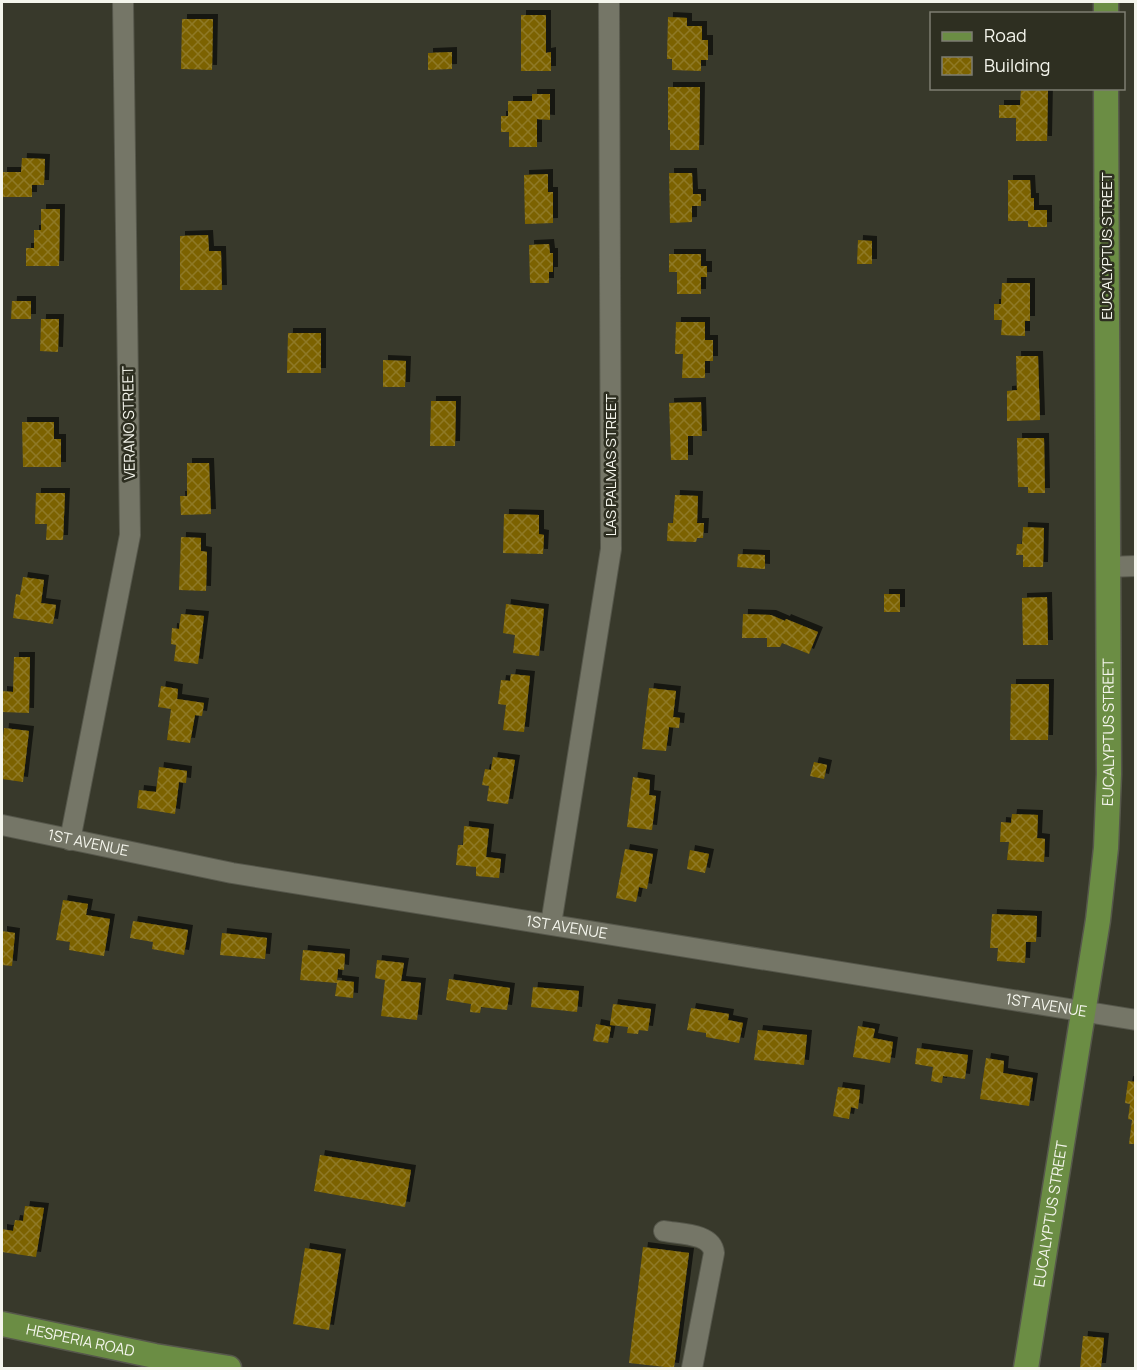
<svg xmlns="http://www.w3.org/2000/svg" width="1137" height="1370" viewBox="0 0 1137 1370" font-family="Manrope,sans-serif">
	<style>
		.building { fill: url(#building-cross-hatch); filter: url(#shadow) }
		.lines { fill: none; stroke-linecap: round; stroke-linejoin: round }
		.minor-casing { stroke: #56574b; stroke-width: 22 }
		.major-casing { stroke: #56574b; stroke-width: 27 }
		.minor { stroke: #757667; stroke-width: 20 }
		.major { stroke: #6b8d44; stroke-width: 24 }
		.labels { text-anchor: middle; stroke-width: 5; stroke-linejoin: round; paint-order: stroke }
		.street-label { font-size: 15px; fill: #f4f5ec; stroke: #2e2f21 }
	</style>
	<defs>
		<pattern id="building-cross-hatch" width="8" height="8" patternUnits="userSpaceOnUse" patternTransform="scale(1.5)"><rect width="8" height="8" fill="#7c6200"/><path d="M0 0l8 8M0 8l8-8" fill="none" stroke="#8f7925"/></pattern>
		<filter id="shadow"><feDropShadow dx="5" dy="-5" stdDeviation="0" flood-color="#0009"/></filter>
	</defs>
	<rect width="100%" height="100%" fill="#38392b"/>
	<g class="building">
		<polygon points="521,15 546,15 546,53 551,52 551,71 521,71"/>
		<polygon points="668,17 687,18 687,26 702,26 702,40 708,40 708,60 701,60 701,71 672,70 672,59 667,59"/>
		<polygon points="182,19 213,19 212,70 181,69"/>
		<polygon points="452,52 452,69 428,70 428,53"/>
		<polygon points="668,87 700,87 699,150 670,150 670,130 668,130"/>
		<polygon points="1021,88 1048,88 1047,141 1016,141 1016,118 999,118 999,105 1020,105"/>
		<polygon points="532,94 550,94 550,120 537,119 537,147 509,147 509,132 501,132 501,116 508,116 508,101 532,101"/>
		<polygon points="22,158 45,159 44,185 32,185 32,197 2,197 2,172 21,172"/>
		<polygon points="669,173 692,173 693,194 701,194 701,206 692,206 692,222 670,223"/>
		<polygon points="548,174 548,192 553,192 553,223 525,224 524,175"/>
		<polygon points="1008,180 1030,180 1031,198 1034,198 1034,210 1047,210 1047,227 1028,227 1028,221 1008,221"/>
		<polygon points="41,209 60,209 59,266 26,266 26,248 34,248 34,230 41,230"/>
		<polygon points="208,235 209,251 221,251 222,290 180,290 180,236"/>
		<polygon points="858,240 872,241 872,264 857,264"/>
		<polygon points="549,244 550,253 553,253 553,272 549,272 549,283 530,283 529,245"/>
		<polygon points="669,254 701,254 701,266 707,266 707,277 701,277 701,294 677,294 677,272 669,272"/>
		<polygon points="1002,283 1030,283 1030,321 1025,321 1025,336 1001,335 1002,320 994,320 994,304 1001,304"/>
		<polygon points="12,301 31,301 31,319 11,319"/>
		<polygon points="41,319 59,319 58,352 40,351"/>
		<polygon points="676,322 705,322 705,340 713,340 713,361 705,361 705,378 682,378 683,354 675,354"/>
		<polygon points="288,333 321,333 321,373 287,373"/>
		<polygon points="1016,356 1038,356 1040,420 1007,421 1007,391 1017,390"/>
		<polygon points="383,360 406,361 405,387 383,387"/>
		<polygon points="431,401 456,401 455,446 430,446"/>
		<polygon points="701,402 702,436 688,436 688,460 671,460 669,403"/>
		<polygon points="22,422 54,422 54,439 61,439 61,467 23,467"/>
		<polygon points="1017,438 1044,438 1045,493 1028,493 1028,487 1018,487"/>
		<polygon points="187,463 209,463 211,514 181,515 180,496 187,496"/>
		<polygon points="36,493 65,493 63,540 46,540 47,524 35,524"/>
		<polygon points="675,495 698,496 697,523 704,523 703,538 697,538 696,542 667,541 668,523 673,523"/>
		<polygon points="504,514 539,515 539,534 544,535 543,554 503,553"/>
		<polygon points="1023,527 1044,528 1043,567 1023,567 1023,555 1016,555 1017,544 1022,544"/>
		<polygon points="181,537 201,538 201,551 207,552 206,591 179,590"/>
		<polygon points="738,554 765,555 765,569 737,567"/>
		<polygon points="23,577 44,580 41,603 56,605 53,624 13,618 16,594 20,595"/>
		<rect x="884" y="594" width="16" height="18"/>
		<polygon points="1047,597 1048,645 1023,645 1022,598"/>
		<polygon points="506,604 544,609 539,656 513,653 515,635 503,633"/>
		<polygon points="181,614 204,616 198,664 174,661 176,645 171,644 172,628 179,629"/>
		<polygon points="743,614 771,615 785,621 786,619 818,632 809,654 782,643 780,647 767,647 767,638 742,638"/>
		<polygon points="14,657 30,657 29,713 2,712 2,691 13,692"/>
		<polygon points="511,674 530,676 524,732 503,730 506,705 498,704 501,680 510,681"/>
		<polygon points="1011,684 1049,684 1048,740 1010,740"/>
		<polygon points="161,686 178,689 177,699 204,703 202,716 195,715 190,743 167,740 171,709 158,707"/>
		<polygon points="649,688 676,691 673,717 680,718 679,728 669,727 666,751 642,749"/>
		<polygon points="4,728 29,731 23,782 2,779 3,768 2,768 2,738 3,738"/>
		<polygon points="493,757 515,760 508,804 487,801 489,786 482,785 485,769 491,770"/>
		<polygon points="814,762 827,765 824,779 810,776"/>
		<polygon points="159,767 187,771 186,783 179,782 175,814 137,808 139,790 156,792"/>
		<polygon points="633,777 650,780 649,795 656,796 652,830 627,827"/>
		<polygon points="1012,814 1038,815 1037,838 1045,839 1044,862 1007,860 1009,842 1000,842 1001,822 1011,823"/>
		<polygon points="464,826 489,829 486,857 501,859 499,878 476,876 476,867 456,865 458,845 463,845"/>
		<polygon points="625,849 653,854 647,889 639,887 636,902 616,898"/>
		<polygon points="690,850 709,854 705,873 687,869"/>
		<polygon points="63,900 88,904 86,915 110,919 104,956 69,950 70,942 56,940"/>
		<polygon points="992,914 1037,916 1036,942 1026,942 1025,963 997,961 998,948 990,948"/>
		<polygon points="133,921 188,930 184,955 152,949 153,942 130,938"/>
		<polygon points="2,931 15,933 12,966 2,965"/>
		<polygon points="222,933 267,938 265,959 220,955"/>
		<polygon points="303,950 345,954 344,970 338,969 337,980 354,982 353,998 335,996 337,983 300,980"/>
		<polygon points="377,960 404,963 401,981 421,983 417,1020 381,1016 385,980 375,978"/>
		<polygon points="449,979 510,988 507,1010 481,1007 480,1013 470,1012 471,1004 446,1000"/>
		<polygon points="533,987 579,991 577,1012 531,1007"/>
		<polygon points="613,1004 651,1009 648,1031 639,1030 638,1034 627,1033 628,1027 610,1025"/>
		<polygon points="691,1008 729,1014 728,1020 743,1023 739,1043 706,1037 706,1033 687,1030"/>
		<polygon points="596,1024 611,1027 608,1043 593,1041"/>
		<polygon points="858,1026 875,1029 873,1038 893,1042 890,1063 853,1057"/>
		<polygon points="758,1030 807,1035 804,1065 754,1060"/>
		<polygon points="917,1048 968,1055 965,1079 943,1076 942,1083 931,1081 933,1067 915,1064"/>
		<polygon points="986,1058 1004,1061 1003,1073 1033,1078 1029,1106 980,1099"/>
		<polygon points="1128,1081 1136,1082 1136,1144 1129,1144 1132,1120 1128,1119 1130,1104 1125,1103"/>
		<polygon points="838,1087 860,1090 858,1109 851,1107 849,1119 833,1116"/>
		<polygon points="320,1155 411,1170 405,1207 314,1191"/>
		<polygon points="25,1206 44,1208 36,1257 2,1252 2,1229 13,1231 15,1220 23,1221"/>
		<polygon points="643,1247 689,1253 674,1368 629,1363"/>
		<polygon points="305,1248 341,1254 329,1330 293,1324"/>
		<polygon points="1083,1336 1104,1338 1101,1368 1080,1368"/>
	</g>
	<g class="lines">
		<g class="minor-casing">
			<g id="minor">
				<polyline points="1107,567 1136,566"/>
				<path id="s1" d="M2,825l230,48 904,147"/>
				<polyline points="70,840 130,535 123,2"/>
				<polyline points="551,924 611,549 609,2"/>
				<path d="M664,1231c16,3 48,2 50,22l-22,115"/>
			</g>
		</g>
		<g class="major-casing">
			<g id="major">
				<polyline points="1106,2 1106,14"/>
				<path id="s2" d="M2,1324l153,32 74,12"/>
				<path id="s3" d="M1026,1368l72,-448 8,-72 3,-74 -3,-686"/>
			</g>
		</g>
		<use href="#minor" class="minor"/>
		<use href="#major" class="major"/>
	</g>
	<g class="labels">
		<g class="street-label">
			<text transform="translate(1107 246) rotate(-90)" y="5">EUCALYPTUS STREET</text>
			<text transform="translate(129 423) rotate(-91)" y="5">VERANO STREET</text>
			<text transform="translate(611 465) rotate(-90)" y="5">LAS PALMAS STREET</text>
			<text dy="5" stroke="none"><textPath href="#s3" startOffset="642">EUCALYPTUS STREET</textPath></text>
			<text dy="5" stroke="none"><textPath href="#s1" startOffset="88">1ST AVENUE</textPath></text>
			<text dy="5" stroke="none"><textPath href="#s1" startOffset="574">1ST AVENUE</textPath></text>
			<text dy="5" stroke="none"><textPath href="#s1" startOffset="1060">1ST AVENUE</textPath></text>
			<text dy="5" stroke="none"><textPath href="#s3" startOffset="156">EUCALYPTUS STREET</textPath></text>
			<text dy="5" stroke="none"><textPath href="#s2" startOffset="80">HESPERIA ROAD</textPath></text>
		</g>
	</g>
	<rect width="1137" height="1370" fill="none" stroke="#f4f5ec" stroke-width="6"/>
	<rect x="930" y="12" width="195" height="78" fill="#2e2f21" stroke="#7d7e72" stroke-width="1.5"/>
	<rect x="942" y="32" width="30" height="9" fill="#6b8d44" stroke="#7d7e72" stroke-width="1.5"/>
	<text x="984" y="42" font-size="18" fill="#f4f5ec">Road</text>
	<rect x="942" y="57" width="30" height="18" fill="url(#building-cross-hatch)" stroke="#7d7e72" stroke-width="1.5"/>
	<text x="984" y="72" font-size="18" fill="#f4f5ec">Building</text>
</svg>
